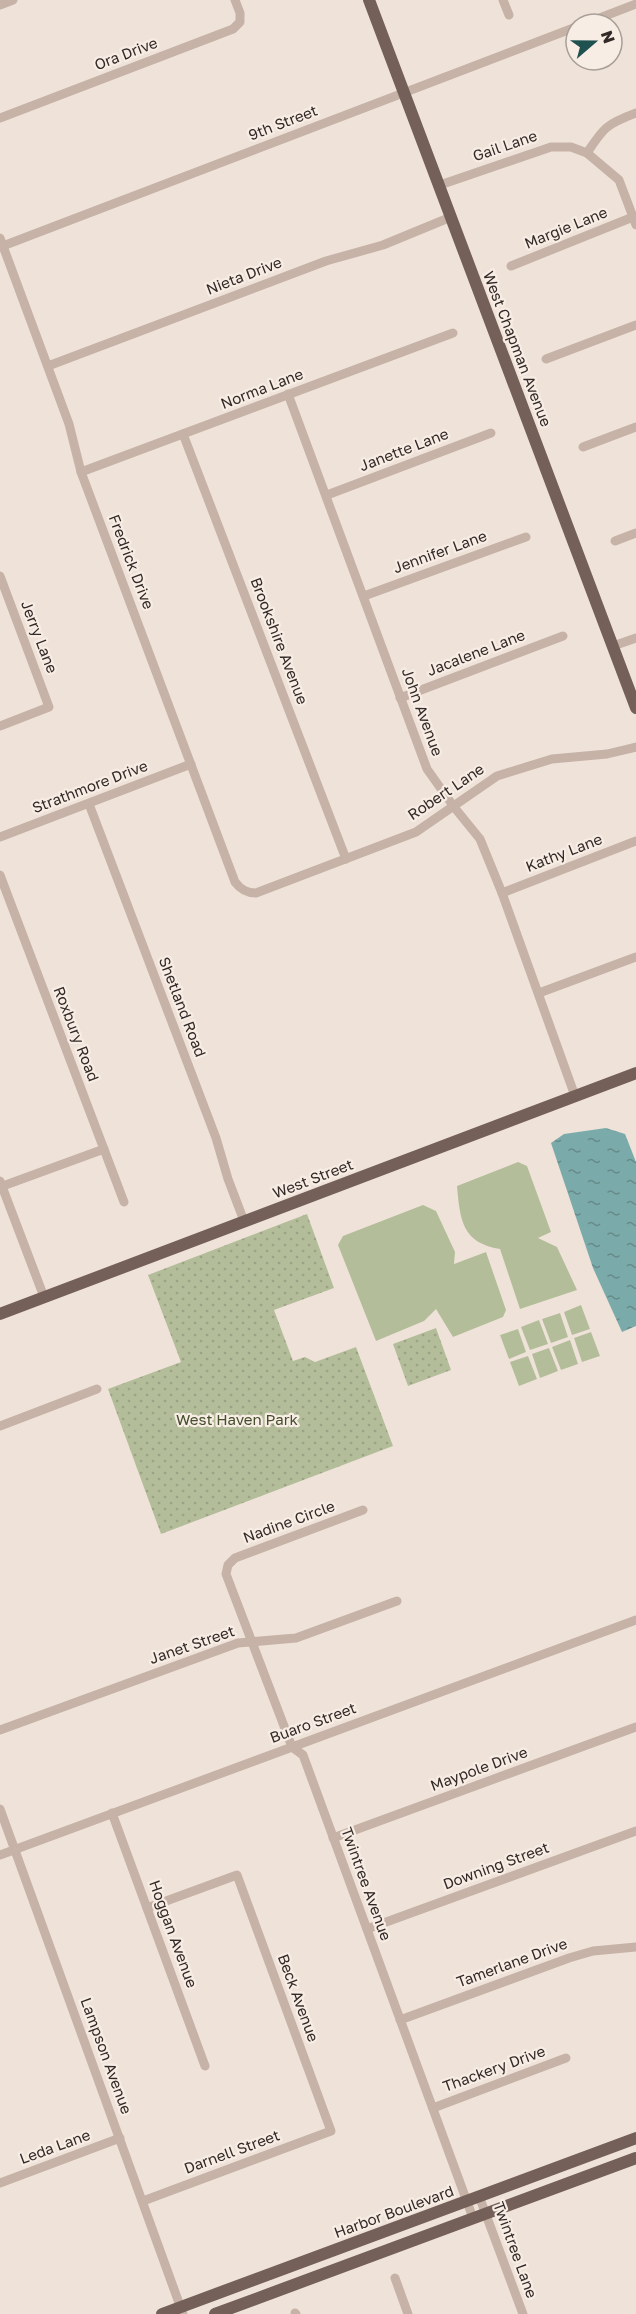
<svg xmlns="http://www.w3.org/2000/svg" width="636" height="2314" viewBox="0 0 636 2314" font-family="'Golos Text',sans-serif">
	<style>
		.grass { fill: url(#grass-dots) }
		.garden { fill: #b4bd9a }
		.water { fill: url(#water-ripples) }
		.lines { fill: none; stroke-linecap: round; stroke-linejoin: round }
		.minor { stroke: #c6b2a6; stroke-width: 9 }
		.major { stroke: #746058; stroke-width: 12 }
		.labels { text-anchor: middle; stroke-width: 4.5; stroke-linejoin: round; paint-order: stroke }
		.street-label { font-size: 15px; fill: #332926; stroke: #f7ede5 }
		.park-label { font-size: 15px; fill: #454f2c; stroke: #f7ede5 }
	</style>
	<defs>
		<pattern id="grass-dots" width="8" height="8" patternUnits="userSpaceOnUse" patternTransform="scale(1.5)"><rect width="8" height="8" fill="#b4bd9a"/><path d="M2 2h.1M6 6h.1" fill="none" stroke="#9ba285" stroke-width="1.8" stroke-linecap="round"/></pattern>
		<pattern id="water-ripples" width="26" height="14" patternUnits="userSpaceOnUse" patternTransform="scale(1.5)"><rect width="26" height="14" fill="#7aaaa9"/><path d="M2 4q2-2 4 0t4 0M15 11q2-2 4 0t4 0" fill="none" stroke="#658a89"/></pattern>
	</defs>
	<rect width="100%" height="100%" fill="#efe3d9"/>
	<g class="grass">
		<polygon points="307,1214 334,1288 274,1310 293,1361 305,1357 315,1362 356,1347 393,1446 161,1534 108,1389 181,1362 148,1275"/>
		<polygon points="436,1328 451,1370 408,1386 393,1344"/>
	</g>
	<g class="garden">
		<path d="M518,1162l9,4 24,66 -13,6 19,9 20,43 -57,19 -20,-60c-38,-6 -40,-29 -43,-63z"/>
		<polygon points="423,1205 436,1211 455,1252 454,1264 486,1252 506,1310 503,1317 453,1337 436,1309 424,1321 376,1341 338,1245 343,1236"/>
		<polygon points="581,1305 590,1329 572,1335 564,1312"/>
		<polygon points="560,1313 568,1337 551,1343 542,1319"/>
		<polygon points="539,1320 548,1344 530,1350 521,1327"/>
		<polygon points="518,1329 526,1352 509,1359 500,1335"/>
		<polygon points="591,1332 600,1356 582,1362 574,1338"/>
		<polygon points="570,1340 578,1364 561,1370 552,1347"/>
		<polygon points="549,1348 558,1371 540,1378 532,1354"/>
		<polygon points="528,1356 537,1379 519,1386 510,1362"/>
	</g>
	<polygon class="water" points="606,1128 625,1134 636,1162 636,1326 622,1332 593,1268 551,1143 564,1134"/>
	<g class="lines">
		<g class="minor">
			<polyline points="503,0 509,15"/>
			<polyline points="0,5 13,0"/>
			<polyline points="584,24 636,4"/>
			<polyline points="0,118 233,29 240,22 240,13 235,0"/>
			<polyline points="587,153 619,180 636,225"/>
			<path d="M440,185l111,-38h20l16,6c17,-26 20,-29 49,-40"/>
			<path d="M0,238l69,186 12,48 154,410c6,8 12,11 21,11l160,-61 81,-56 55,-17 55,-5 29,-7"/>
			<polyline points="0,247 576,27"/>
			<polyline points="511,266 633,217"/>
			<polyline points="546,359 636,325"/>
			<polyline points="48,366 326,261 383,245 451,217"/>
			<polyline points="288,394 427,769 454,807 480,839 502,893 575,1096"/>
			<polyline points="183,434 346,859"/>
			<polyline points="583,447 636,427"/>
			<polyline points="81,472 453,333"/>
			<polyline points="327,495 491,433"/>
			<polyline points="615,541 636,533"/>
			<polyline points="0,576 49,707 0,726"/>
			<polyline points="364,596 526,537"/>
			<polyline points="613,646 636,638"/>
			<polyline points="400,698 563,636"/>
			<polyline points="89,804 216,1138 228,1179 244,1221"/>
			<polyline points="0,837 191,764"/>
			<polyline points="0,875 124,1202"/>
			<polyline points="502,893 636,841"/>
			<polyline points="539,993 636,957"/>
			<polyline points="0,1181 44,1297"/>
			<polyline points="0,1187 104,1149"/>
			<polyline points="0,1426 97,1389"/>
			<polyline points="363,1510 235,1558 228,1565 226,1574 292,1747 303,1755 473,2218"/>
			<polyline points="0,1730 238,1643 296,1638 397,1601"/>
			<polyline points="0,1809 183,2314"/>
			<polyline points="112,1813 205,2066"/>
			<polyline points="333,1838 636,1727"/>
			<polyline points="0,1855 636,1620"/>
			<polyline points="367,1929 636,1831"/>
			<polyline points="400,2020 569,1958 593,1951 636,1947"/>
			<polyline points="433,2108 566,2058"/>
			<polyline points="0,2183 120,2138"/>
			<polyline points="479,2196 523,2314"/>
			<polyline points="143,2201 331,2131 237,1875 147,1908"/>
			<polyline points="395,2278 408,2314"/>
			<polyline points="295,2313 296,2314"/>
		</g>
		<g class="major">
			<polyline points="369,0 636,708"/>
			<polyline points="0,1314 636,1073"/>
			<polyline points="162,2314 636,2138"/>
			<polyline points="215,2314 636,2158"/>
		</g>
	</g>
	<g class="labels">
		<g class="street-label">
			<text transform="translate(126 54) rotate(-21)" y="5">Ora Drive</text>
			<text transform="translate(283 123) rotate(-21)" y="5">9th Street</text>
			<text transform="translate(505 146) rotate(-19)" y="5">Gail Lane</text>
			<text transform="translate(566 228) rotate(-22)" y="5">Margie Lane</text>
			<text transform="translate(244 276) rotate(-21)" y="5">Nieta Drive</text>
			<text transform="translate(517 349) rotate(69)" y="5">West Chapman Avenue</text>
			<text transform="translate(262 389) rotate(-21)" y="5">Norma Lane</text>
			<text transform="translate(404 450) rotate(-21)" y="5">Janette Lane</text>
			<text transform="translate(440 552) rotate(-20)" y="5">Jennifer Lane</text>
			<text transform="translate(131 562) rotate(69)" y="5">Fredrick Drive</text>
			<text transform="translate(39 637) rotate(69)" y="5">Jerry Lane</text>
			<text transform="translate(279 641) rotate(69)" y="5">Brookshire Avenue</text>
			<text transform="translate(476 653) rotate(-21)" y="5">Jacalene Lane</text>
			<text transform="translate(422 712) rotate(70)" y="5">John Avenue</text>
			<text transform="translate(90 787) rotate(-21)" y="5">Strathmore Drive</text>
			<text transform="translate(446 792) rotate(-34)" y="5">Robert Lane</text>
			<text transform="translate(564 853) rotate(-21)" y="5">Kathy Lane</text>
			<text transform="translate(182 1007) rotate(69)" y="5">Shetland Road</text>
			<text transform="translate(76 1034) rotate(69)" y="5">Roxbury Road</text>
			<text transform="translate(313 1179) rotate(-21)" y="5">West Street</text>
			<text transform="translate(289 1522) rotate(-20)" y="5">Nadine Circle</text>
			<text transform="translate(192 1645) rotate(-19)" y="5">Janet Street</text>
			<text transform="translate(313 1723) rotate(-20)" y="5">Buaro Street</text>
			<text transform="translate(479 1769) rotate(-20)" y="5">Maypole Drive</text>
			<text transform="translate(496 1866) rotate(-20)" y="5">Downing Street</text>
			<text transform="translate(366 1884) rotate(70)" y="5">Twintree Avenue</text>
			<text transform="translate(173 1934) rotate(70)" y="5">Hoggan Avenue</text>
			<text transform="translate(512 1963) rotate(-20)" y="5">Tamerlane Drive</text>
			<text transform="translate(298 1998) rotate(70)" y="5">Beck Avenue</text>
			<text transform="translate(106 2056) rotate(70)" y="5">Lampson Avenue</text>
			<text transform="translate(494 2069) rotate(-20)" y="5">Thackery Drive</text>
			<text transform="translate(55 2147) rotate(-20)" y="5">Leda Lane</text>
			<text transform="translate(232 2152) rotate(-20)" y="5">Darnell Street</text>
			<text transform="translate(394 2212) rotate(-20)" y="5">Harbor Boulevard</text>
			<text transform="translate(515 2250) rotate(70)" y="5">Twintree Lane</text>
		</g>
		<g class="park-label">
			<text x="237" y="1425">West Haven Park</text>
		</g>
	</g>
	<g transform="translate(594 42) rotate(70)"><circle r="28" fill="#f7ede5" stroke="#a99f99" stroke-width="1.5"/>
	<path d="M0-4.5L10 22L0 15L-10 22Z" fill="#1f5151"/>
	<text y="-9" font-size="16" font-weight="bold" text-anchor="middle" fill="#332926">N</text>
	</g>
</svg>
